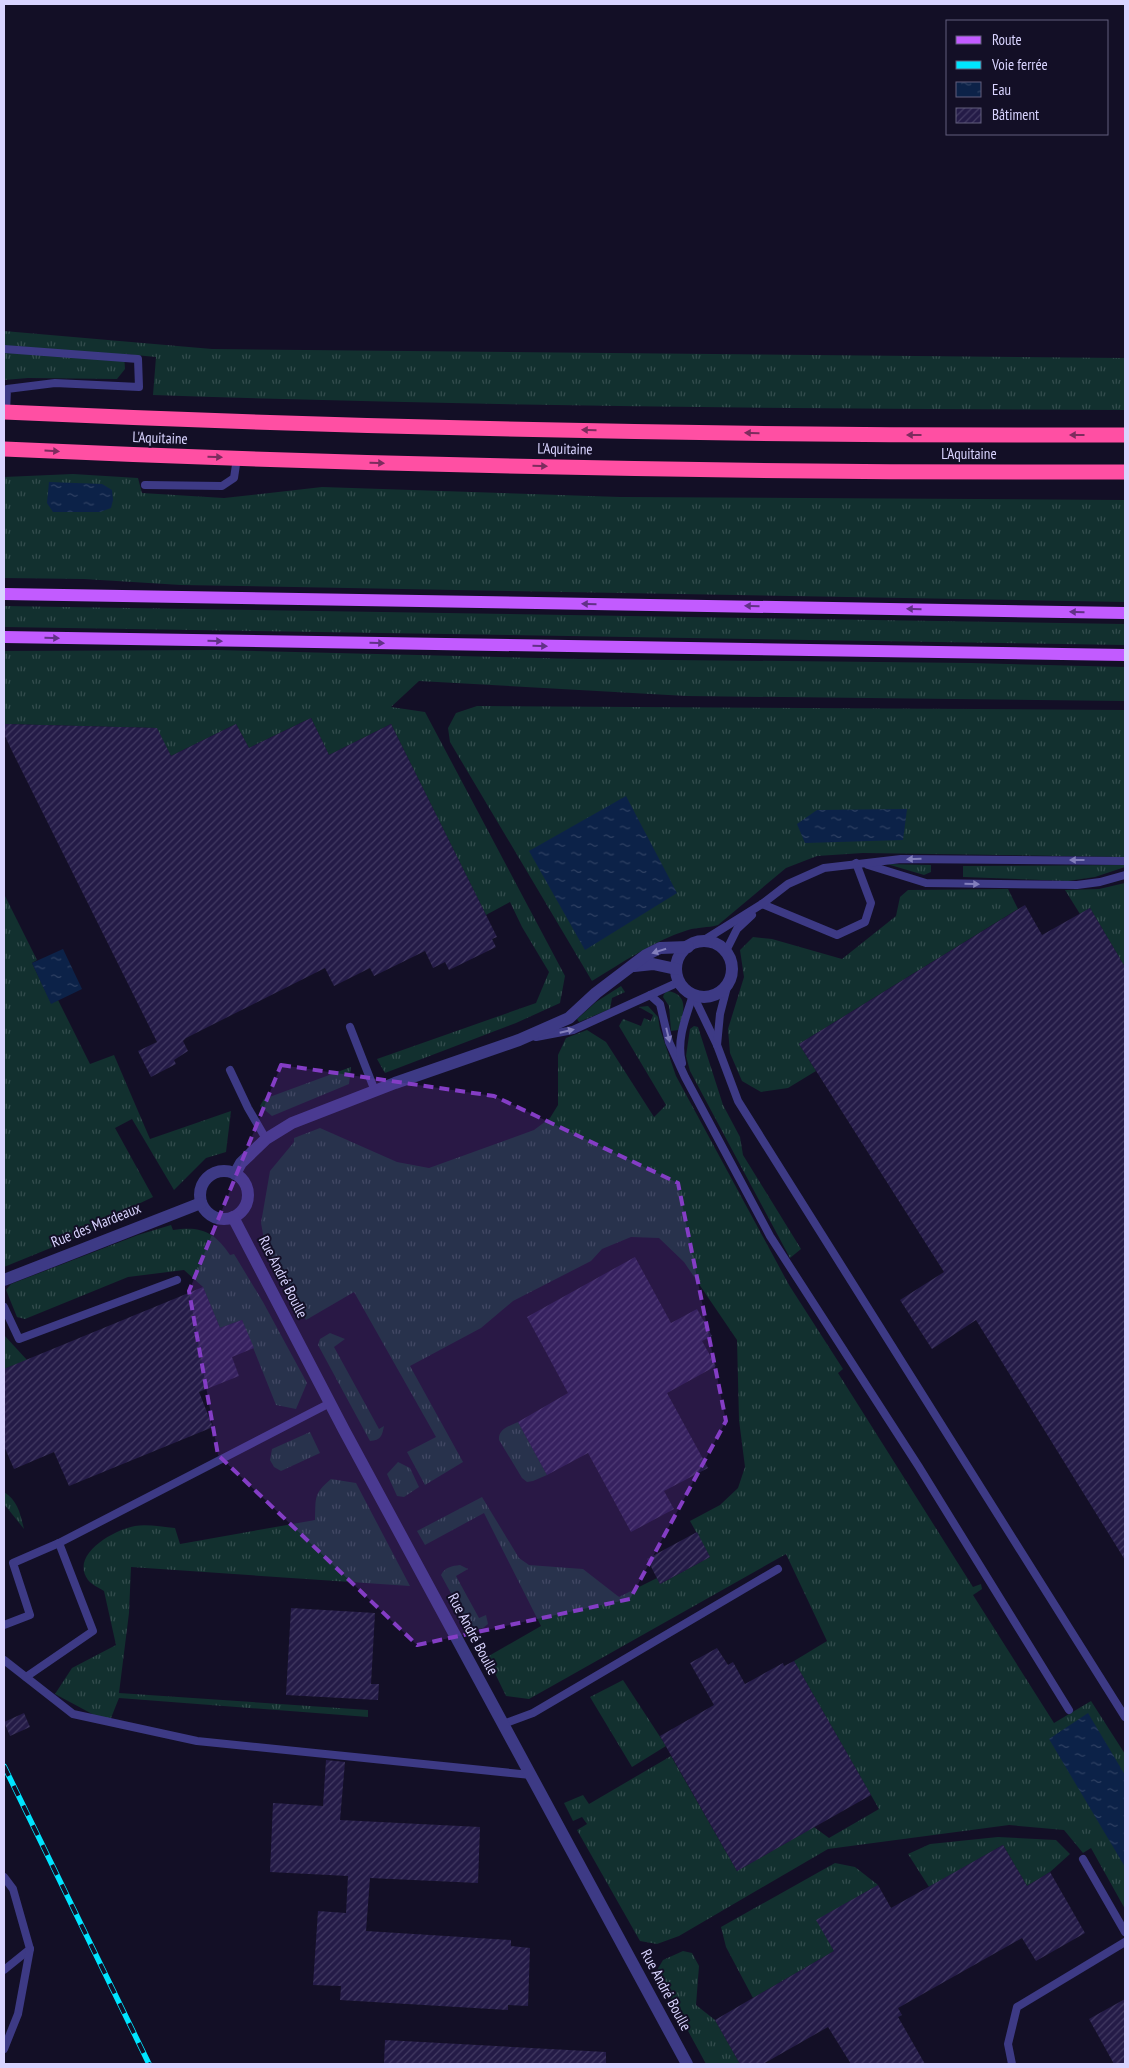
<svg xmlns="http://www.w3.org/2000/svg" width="1129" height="2068" viewBox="0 0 1129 2068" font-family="'PT Sans Narrow',sans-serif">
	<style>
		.grass { fill: url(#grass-tufts) }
		.water { fill: url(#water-ripples) }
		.building { fill: url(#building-hatch) }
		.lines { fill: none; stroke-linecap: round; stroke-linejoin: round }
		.lane { stroke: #3d3a85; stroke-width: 8 }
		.street { stroke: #3d3a85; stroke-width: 12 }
		.primary { stroke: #c25bff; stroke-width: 12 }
		.highway { stroke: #ff4fa3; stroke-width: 15 }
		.rail-casing { stroke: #00e5ff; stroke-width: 5.5 }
		.rail { stroke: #130f26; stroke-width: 4; stroke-dasharray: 11; stroke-linecap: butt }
		.oneway { fill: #7d2c5e }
		.oneway2 { fill: #623188 }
		.oneway3 { fill: #837fbc }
		.marked { fill: #843dc5; fill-opacity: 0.2; stroke: #843dc5; stroke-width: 4; stroke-dasharray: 10 6; stroke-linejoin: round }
		.labels { text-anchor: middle; stroke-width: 4; stroke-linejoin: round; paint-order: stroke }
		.street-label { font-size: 15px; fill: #d9d4ff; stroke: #130f26 }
	</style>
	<defs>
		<pattern id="grass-tufts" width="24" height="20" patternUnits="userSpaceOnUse" patternTransform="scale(1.25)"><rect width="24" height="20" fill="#12302f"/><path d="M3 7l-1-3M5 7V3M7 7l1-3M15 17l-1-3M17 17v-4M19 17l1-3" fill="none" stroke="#344d4e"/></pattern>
		<pattern id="water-ripples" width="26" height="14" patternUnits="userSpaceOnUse" patternTransform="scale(1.25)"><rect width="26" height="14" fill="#0c2248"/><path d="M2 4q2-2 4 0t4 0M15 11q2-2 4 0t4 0" fill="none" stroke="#2f4163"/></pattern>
		<pattern id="building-hatch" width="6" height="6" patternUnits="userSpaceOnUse" patternTransform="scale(1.25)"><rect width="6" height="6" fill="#241b47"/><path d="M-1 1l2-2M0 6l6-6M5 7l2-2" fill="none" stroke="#433b63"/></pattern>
	</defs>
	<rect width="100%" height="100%" fill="#130f26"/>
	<g class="grass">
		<path d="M4,331l208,18 913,9v52c-324,-1 -648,-4 -972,-15l3,-38 -32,-3 1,15 -8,10 -89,-1 -24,2z"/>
		<polygon points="73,474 138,478 142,493 224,498 322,487 620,497 1125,500 1125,602 181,585 84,579 4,578 4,477"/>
		<polygon points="4,606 1125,624 1125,645 4,627"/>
		<polygon points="216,650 579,659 971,663 1125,667 1125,701 686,696 419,681 391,707 425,712 565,976 560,1003 516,1023 385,1073 377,1059 536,1003 549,972 522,927 510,902 486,915 391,724 329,755 311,718 249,748 236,724 171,756 156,728 4,724 4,651"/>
		<path d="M477,706l648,4v147l-262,-4 -46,3 -31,12 -68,57c-10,3 -21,2 -30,5 -35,11 -66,33 -96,51l-142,-239 -2,-14 8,-15z"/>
		<polygon points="887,864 931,865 931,872 924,875"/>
		<polygon points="1125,865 1125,867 1095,877 1068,881 963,877 963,866"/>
		<polygon points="1125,883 1125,967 1090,908 1080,914 1065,890 1099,889"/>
		<polygon points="1008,889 1018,909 799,1044 816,1071 788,1088 761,1092 742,1081 730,1053 728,1029 744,977 740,950 753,937 772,939 842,959 896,916 900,897 908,890"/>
		<polygon points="4,894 37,960 32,963 51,1003 58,1000 90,1064 114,1055 150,1139 231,1111 226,1152 206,1158 174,1190 132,1119 115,1128 153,1197 132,1207 134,1214 4,1267"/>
		<polygon points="621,986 625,992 612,998 610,1009 579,1022 577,1019 596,1002"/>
		<path d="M667,991c24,3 16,24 11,39l-7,1 -2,-25 -6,-9 1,-3z"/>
		<polygon points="648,1006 658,1017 660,1029 676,1076 789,1285 843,1369 838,1373 973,1587 981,1584 982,1589 973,1595 1054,1723 1091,1701 1125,1754 1125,1909 1091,1848 1083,1853 1064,1830 1009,1825 828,1849 679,1936 657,1944 640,1941 577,1830 587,1824 582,1817 573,1821 564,1803 583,1795 589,1804 671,1756 737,1871 814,1827 829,1838 879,1809 794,1661 827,1641 786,1554 529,1699 506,1696 487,1657 541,1626 484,1513 425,1545 417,1531 482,1497 519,1558 529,1565 583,1569 619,1597 657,1578 660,1584 710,1557 690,1521 720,1505 738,1488 745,1467 739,1420 737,1340 684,1262 659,1238 631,1237 602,1249 591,1261 513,1301 481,1328 410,1366 463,1462 425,1485 407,1452 436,1437 354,1292 306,1320 291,1296 265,1245 261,1223 270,1171 294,1142 294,1138 320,1128 397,1162 429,1168 534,1130 550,1118 558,1105 558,1055 566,1038 587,1030 606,1042 654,1117 666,1105 619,1026 623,1019 641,1026 644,1018 651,1021 653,1015 639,1007"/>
		<polygon points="694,1026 698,1027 723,1105 740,1137 743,1155 801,1249 790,1258 690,1071 686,1056 690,1029"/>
		<polygon points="351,1067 349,1084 272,1116 260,1106 264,1099"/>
		<path d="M171,1225l2,5c27,-4 41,1 57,25l4,-1 29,48 44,81 -11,26 -20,-4 -34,-85 -22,8 -17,-41 -19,-17 -56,7 -103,42 -8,-2 -11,-27 5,-6 127,-49z"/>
		<path d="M330,1333l15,6 -11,8 45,82 5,-3c-2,10 -3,14 -14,15l-52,-96 2,-6z"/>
		<polygon points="4,1335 27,1360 4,1369"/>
		<path d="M518,1422l29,53 -14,6 -6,1 -5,-4 -23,-38c-1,-11 10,-14 19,-18z"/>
		<polygon points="310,1432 320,1453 281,1471 274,1467 270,1460 272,1449"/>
		<polygon points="398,1462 410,1468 419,1487 404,1497 397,1496 387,1474"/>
		<path d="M331,1479l25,4 54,103 -279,-19 -2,46 -10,80 249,17v7l-249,-19 -10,25 -54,-29 17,-26 44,-23 -12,-54c-5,-3 -13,-7 -16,-11 -19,-26 28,-51 47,-54 12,-2 27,1 40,2l5,16 135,-24c1,-22 -2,-26 16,-41z"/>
		<path d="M4,1492c14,9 16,21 20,37l-20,-25z"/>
		<path d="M460,1565l8,4 -12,7 23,42 7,-3 2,9 -5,4 -12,2 -30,-55c4,-8 11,-9 19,-10z"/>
		<polygon points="623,1680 666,1746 632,1767 590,1697"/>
		<polygon points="998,1837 1056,1840 1070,1854 1050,1872 1027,1886 1003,1845 929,1887 908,1854 930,1844"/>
		<polygon points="835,1863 855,1867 878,1885 817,1920 834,1951 753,1998 726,1947 721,1927"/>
		<polygon points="683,1951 692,1953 699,1966 696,2005 715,2020 740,2064 706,2064 656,1972 663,1960"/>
	</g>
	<g class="water">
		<polygon points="49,482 102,484 112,490 113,500 111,508 100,512 53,512 47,503"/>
		<polygon points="626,796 677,893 585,950 529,851"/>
		<polygon points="907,809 903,840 805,843 797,824 817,810"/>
		<polygon points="63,949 82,989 51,1004 32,963"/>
		<polygon points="1088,1713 1125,1775 1125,1867 1049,1739"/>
	</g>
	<g class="building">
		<polygon points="311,718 329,755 391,724 497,937 492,939 496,947 449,970 445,962 433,968 425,951 374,976 370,968 334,986 325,968 186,1038 183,1041 188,1051 174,1060 176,1064 151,1077 138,1051 157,1042 12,751 4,734 4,724 157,728 171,756 236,724 249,748"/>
		<polygon points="1025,905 1042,935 1090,908 1125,967 1125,1560 976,1320 932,1349 900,1300 944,1272 799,1044"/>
		<polygon points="635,1257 671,1323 697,1309 712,1336 702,1341 716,1366 667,1393 708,1468 664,1491 674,1509 631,1532 588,1453 547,1475 518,1422 568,1393 527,1317"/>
		<polygon points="203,1287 220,1328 242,1320 254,1348 232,1357 239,1376 199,1392 213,1427 69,1486 54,1452 14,1469 4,1446 4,1369"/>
		<polygon points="697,1532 710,1557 660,1584 647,1559"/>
		<polygon points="291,1608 375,1613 371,1684 379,1684 378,1700 286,1695"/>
		<polygon points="717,1648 728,1665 733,1662 745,1684 783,1663 784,1666 794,1661 871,1795 737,1871 660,1736 714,1705 690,1663"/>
		<polygon points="24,1713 30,1727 10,1736 4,1722"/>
		<polygon points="326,1760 345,1762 340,1820 480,1827 478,1883 370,1878 366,1931 511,1940 511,1946 530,1948 528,2006 508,2005 508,2010 340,2000 341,1986 313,1985 318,1911 346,1913 348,1876 270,1872 273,1803 323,1806"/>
		<polygon points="1003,1845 1027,1886 1050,1872 1085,1933 1036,1961 1022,1938 898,2008 902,2015 898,2017 925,2064 851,2064 828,2027 763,2064 740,2064 715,2020 834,1951 816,1920 878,1885 891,1908"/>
		<polygon points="1125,1999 1125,2064 1114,2064 1089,2019"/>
		<polygon points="385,2040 606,2052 606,2064 384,2064"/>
	</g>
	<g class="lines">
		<g class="lane">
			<polyline points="4,349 138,359 139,387 55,383 7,389 6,412"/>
			<polyline points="145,485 222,486 234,478 237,458"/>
			<polyline points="868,865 926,883 1077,885 1100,882 1125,875"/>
			<polyline points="762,904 837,935 865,922 871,903 856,863"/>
			<polyline points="701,942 762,904 788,884 824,868 901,859 1125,861"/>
			<polyline points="726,951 737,929 752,915"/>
			<polyline points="650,995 660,1004 669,1042 685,1077 770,1236 919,1467 1069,1710"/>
			<polyline points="693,995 717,1045 738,1101 1125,1717"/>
			<polyline points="350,1027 375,1091"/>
			<polyline points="536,1037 573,1030 679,982"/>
			<polyline points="717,1045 720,1014 727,987"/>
			<path d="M682,1063c-6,-23 4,-46 11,-68"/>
			<polyline points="230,1070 248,1108 266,1139"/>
			<polyline points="4,1307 19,1339 177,1280"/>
			<polyline points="4,1625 30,1615 13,1563 59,1543 330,1403"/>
			<polyline points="4,1660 73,1714 197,1741 531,1775"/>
			<polyline points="26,1677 93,1631 59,1543"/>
			<polyline points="503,1724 533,1713 778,1569"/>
			<polyline points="1083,1859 1125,1932"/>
			<polyline points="4,1877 13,1889 30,1949 4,1970"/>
			<polyline points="4,2049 18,2014 30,1949"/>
			<polyline points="1012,2064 1008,2044 1017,2007 1125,1942"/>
		</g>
		<g class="street">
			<circle cx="704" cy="969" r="28"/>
			<polyline points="634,966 653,964 676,969"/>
			<circle cx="224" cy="1195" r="24"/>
			<polyline points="235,1174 241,1163 266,1139 292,1123 395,1083 519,1040 569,1018 596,993 646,955 660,948 688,947"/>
			<polyline points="233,1217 344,1430 687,2064"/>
			<polyline points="4,1280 201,1203"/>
		</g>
		<g class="primary">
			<polyline points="4,594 1125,613"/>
			<polyline points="4,637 1125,655"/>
		</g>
		<g class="highway">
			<path d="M4,412c373,17 747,24 1121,23"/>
			<path d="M4,449c373,17 747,24 1121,23"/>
		</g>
		<g class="rail-casing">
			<polyline id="rail" points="4,1766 149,2064"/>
		</g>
		<use href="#rail" class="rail"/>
	</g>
	<defs><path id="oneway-solid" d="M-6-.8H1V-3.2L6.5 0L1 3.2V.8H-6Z" transform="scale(1.25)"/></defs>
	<g class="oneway">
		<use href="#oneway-solid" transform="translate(589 430) rotate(-179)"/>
		<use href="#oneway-solid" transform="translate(752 433) rotate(-179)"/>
		<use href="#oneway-solid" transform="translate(914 435) rotate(-180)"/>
		<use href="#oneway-solid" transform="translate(1077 435) rotate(-180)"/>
		<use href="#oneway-solid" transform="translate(52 451) rotate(3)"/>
		<use href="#oneway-solid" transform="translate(215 457) rotate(2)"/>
		<use href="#oneway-solid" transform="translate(377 463) rotate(1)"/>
		<use href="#oneway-solid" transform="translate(540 466) rotate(1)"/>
	</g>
	<g class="oneway2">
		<use href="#oneway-solid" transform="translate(589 604) rotate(-179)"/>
		<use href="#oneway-solid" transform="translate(752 606) rotate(-179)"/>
		<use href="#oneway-solid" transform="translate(914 609) rotate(-179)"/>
		<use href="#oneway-solid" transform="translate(1077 612) rotate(-179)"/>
		<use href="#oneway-solid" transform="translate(52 638) rotate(1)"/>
		<use href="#oneway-solid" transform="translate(215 641) rotate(1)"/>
		<use href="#oneway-solid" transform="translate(377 643) rotate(1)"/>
		<use href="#oneway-solid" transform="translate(540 646) rotate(1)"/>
	</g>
	<g class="oneway3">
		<use href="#oneway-solid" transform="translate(914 859) rotate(179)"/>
		<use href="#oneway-solid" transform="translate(1077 860) rotate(-180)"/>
		<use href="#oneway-solid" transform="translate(972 884) rotate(1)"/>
		<use href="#oneway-solid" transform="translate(659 951) rotate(162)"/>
		<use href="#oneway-solid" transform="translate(567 1031) rotate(-13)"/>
		<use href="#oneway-solid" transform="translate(668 1035) rotate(76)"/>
	</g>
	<path class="marked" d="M281,1065l213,31 184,87 48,238 -96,178 -213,46 -199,-190 -29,-164z"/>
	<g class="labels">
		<g class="street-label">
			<text transform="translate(160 438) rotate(2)" y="5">L'Aquitaine</text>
			<text transform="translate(565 449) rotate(1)" y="5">L'Aquitaine</text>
			<text x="969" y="459">L'Aquitaine</text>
			<text transform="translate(96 1225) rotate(-22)" y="5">Rue des Mardeaux</text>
			<text transform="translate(283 1277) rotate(63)" y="5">Rue André Boulle</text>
			<text transform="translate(473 1634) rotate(62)" y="5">Rue André Boulle</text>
			<text transform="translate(666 1990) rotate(62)" y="5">Rue André Boulle</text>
		</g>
	</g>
	<rect width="1129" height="2068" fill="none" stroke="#d9d4ff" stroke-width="10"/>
	<rect x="946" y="20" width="162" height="115" fill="#130f26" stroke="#625e7d"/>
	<rect x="956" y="36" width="25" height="8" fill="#c25bff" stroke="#625e7d"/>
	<text x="992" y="45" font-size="15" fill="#d9d4ff">Route</text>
	<rect x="956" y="61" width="25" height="8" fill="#00e5ff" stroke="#625e7d"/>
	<text x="992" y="70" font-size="15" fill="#d9d4ff">Voie ferrée</text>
	<rect x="956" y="82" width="25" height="15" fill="url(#water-ripples)" stroke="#625e7d"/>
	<text x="992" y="95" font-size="15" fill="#d9d4ff">Eau</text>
	<rect x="956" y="108" width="25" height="15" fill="url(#building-hatch)" stroke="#625e7d"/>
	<text x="992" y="120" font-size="15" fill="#d9d4ff">Bâtiment</text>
</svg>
